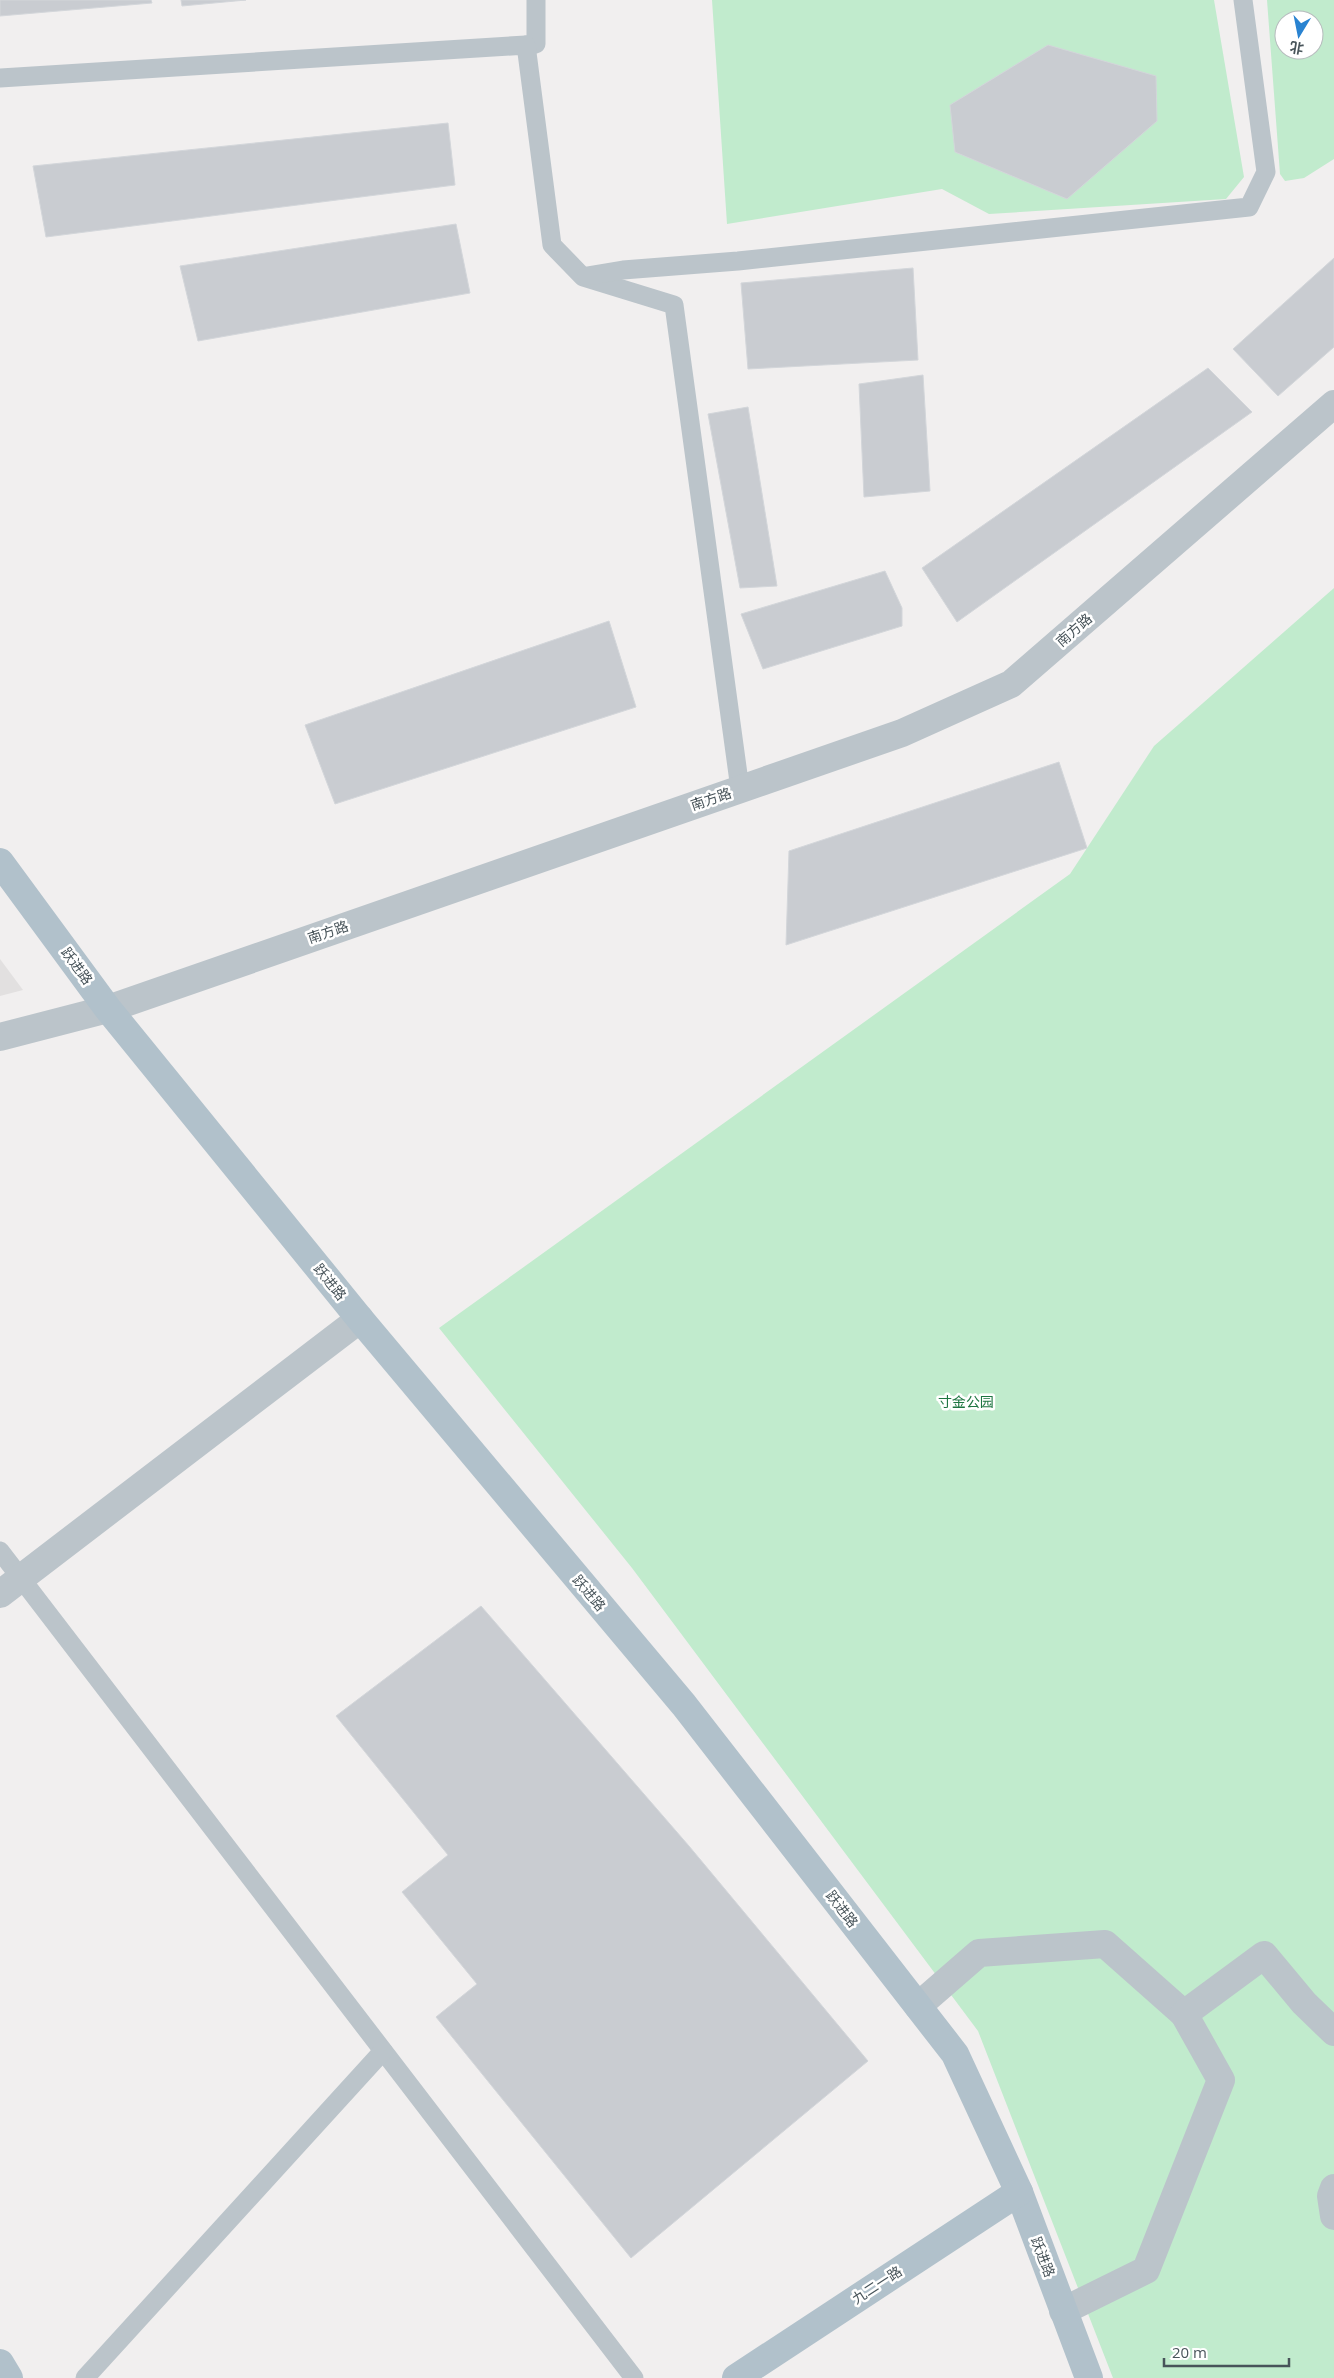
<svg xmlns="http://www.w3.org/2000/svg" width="1334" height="2378" viewBox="0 0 1334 2378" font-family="'Open Sans','Noto Sans SC',sans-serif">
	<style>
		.education { fill: #e2e0e0 }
		.green { fill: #c1ebcd; fill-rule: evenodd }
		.building { fill: #c9ccd1; stroke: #d3d6da }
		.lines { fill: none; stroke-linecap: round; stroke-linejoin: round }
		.service { stroke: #bbc4ca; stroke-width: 19 }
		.minor { stroke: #bbc4ca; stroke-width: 28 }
		.tertiary { stroke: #bbc4ca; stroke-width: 28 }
		.primary { stroke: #b1c1cb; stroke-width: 28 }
		.labels { text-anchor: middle; stroke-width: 5; stroke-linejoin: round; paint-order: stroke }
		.street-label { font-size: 14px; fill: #48545a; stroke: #fff }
		.park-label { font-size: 14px; fill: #1f7642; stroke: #fff }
	</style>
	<rect width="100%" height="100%" fill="#f1efef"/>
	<polygon class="education" points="0,959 23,990 0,996"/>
	<g class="green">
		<polygon points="712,0 1214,0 1244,177 1226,199 989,214 942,189 727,224"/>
		<path d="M1267,0h67v159l-30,19 -19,3 -5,-7zM1284,20h30v30h-30z"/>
		<polygon points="1334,588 1334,2378 1113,2378 978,2031 632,1568 439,1328 1070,874 1154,746"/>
	</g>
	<g class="building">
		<polygon points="0,0 151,0 152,3 0,16"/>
		<polygon points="181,0 246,0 182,6"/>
		<polygon points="1048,45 1156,76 1157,121 1067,199 955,152 950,105"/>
		<polygon points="448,123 455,185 46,237 33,166"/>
		<polygon points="456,224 470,293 198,341 180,266"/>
		<polygon points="1334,258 1334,347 1278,396 1233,349"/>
		<polygon points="913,268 918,360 748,369 741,283"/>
		<polygon points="1208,368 1252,412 957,622 922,568"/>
		<polygon points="923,375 930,491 864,497 859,384"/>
		<polygon points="748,407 777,586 740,588 708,414"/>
		<polygon points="885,571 902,608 902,626 763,669 741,614"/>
		<polygon points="609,621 636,707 335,804 305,725"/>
		<polygon points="1059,762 1087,848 786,945 789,851"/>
		<polygon points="481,1606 689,1846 868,2061 631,2258 436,2017 477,1984 402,1892 448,1855 336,1716"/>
	</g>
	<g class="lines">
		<g class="service">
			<polyline points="526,45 536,44 536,0"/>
			<polyline points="0,78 526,45 552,245 583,277 674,305 740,789"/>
			<polyline points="587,276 623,270 738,261 1249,207 1266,172 1243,0"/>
			<polyline points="0,1551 634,2378"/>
			<polyline points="85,2378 383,2051"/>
		</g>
		<g class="minor">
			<polyline points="0,1594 360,1319"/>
			<polyline points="918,2006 979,1953 1105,1944 1184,2014"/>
			<polyline points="1334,2188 1331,2196 1334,2216"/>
			<polyline points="1063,2311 1146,2270 1221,2080 1184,2014 1264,1955 1304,2003 1334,2032"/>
		</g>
		<polyline class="tertiary" points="0,1037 108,1009 902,733 1011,684 1334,404"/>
		<g class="primary">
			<polyline points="0,862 108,1009 360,1319 684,1705 955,2054 1019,2192 1089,2378"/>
			<polyline points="0,2363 9,2378"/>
			<polyline points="736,2378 1019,2192"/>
		</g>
	</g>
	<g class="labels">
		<g class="street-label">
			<text transform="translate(1074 630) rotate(-41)" y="5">南方路</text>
			<text transform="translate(711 799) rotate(-19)" y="5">南方路</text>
			<text transform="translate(328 932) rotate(-19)" y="5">南方路</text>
			<text transform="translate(77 966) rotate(54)" y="5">跃进路</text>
			<text transform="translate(330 1282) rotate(51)" y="5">跃进路</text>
			<text transform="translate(589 1593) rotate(50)" y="5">跃进路</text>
			<text transform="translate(842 1909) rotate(52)" y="5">跃进路</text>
			<text transform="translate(1043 2257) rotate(69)" y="5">跃进路</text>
			<text transform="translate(877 2285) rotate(-33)" y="5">九二一路</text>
		</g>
		<g class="park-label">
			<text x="966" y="1407">寸金公园</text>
		</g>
	</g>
	<g transform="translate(1299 35) rotate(190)"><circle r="24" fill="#ffffff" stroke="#b6bbbd"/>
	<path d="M0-4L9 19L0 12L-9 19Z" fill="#2983d1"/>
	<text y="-8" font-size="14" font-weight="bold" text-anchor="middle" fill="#48545a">北</text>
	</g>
	<path d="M1164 2358v8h125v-8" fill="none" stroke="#48545a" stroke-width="2.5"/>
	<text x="1172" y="2358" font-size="15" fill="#48545a" stroke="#ffffff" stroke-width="4" paint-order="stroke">20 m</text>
</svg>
